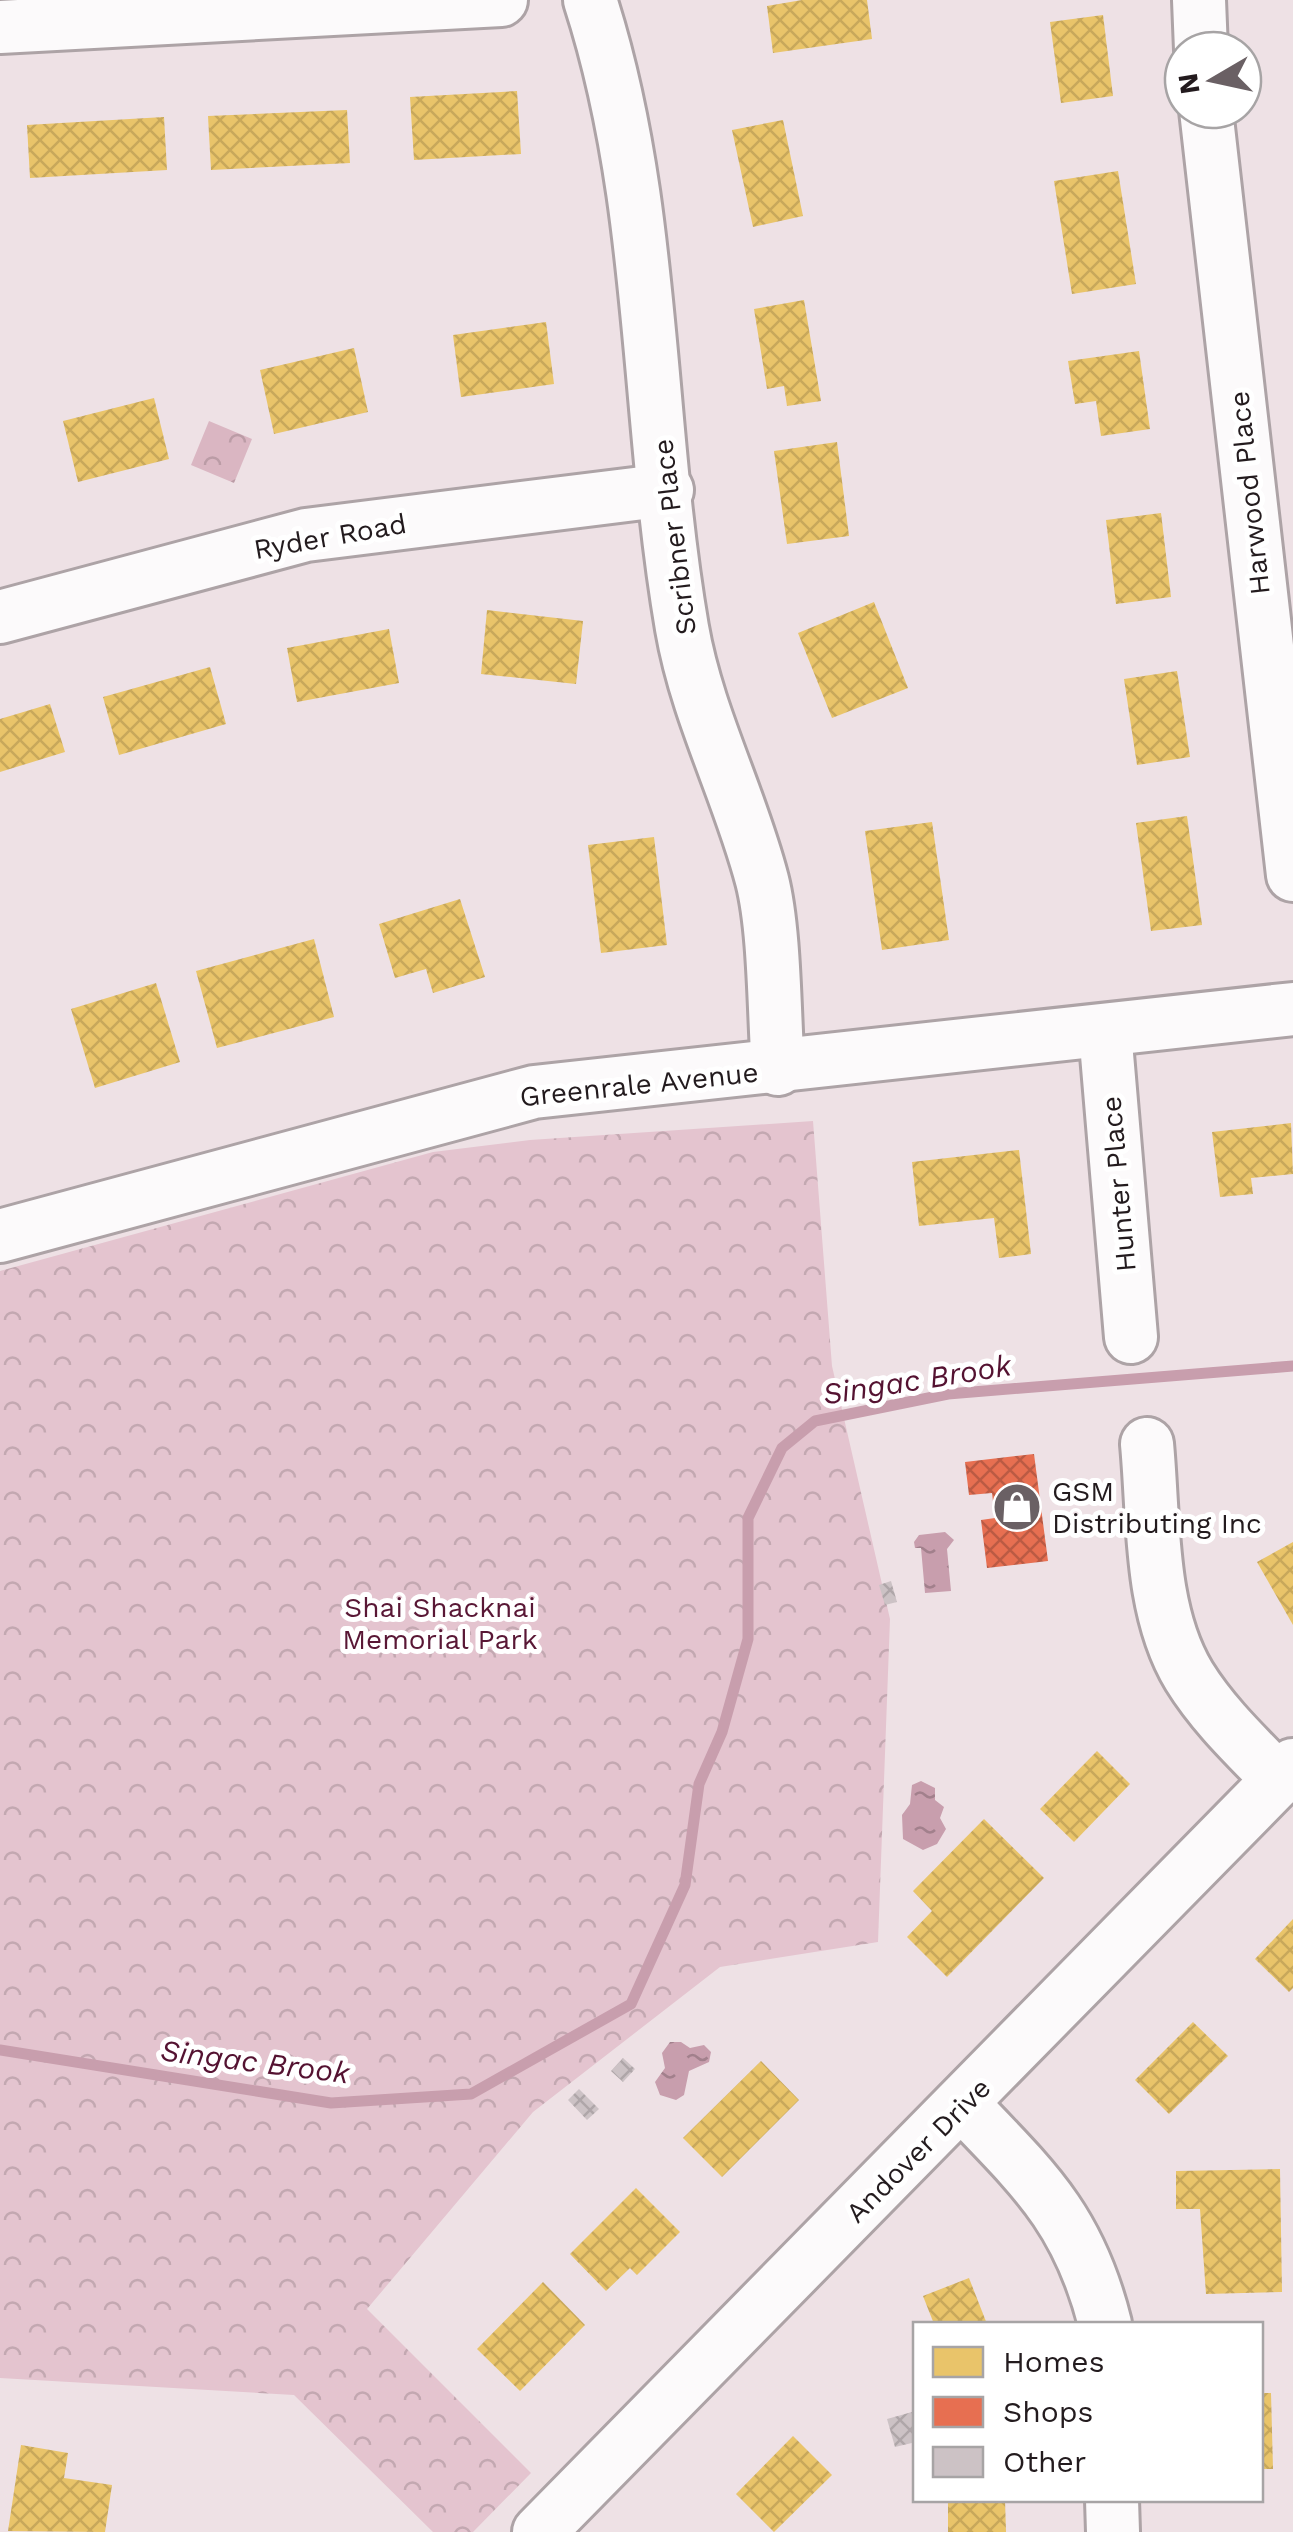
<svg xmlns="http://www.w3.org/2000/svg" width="1293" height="2532" viewBox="0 0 1293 2532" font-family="'Work Sans',sans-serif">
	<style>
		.forest { fill: url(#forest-crowns) }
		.park { fill: url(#park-crowns) }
		.water { fill: url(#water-ripples) }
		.homes { fill: url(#homes-cross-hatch) }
		.shops { fill: url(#shops-cross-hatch) }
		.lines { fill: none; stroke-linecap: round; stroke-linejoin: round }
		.stream { stroke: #c89ead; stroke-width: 11 }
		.building { fill: url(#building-cross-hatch) }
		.minor-casing { stroke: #ada3a6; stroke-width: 58 }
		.minor { stroke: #fcfafb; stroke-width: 52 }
		.labels { text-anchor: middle; stroke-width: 10; stroke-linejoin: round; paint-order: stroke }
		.street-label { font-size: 28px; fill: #231b1e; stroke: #fff }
		.poi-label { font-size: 28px; fill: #231b1e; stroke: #fff; text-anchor: start }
		.park-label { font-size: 28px; fill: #591735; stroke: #fff }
		.water-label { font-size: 30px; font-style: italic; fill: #541231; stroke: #fff }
	</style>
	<defs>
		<pattern id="forest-crowns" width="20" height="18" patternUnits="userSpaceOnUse" patternTransform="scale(2.5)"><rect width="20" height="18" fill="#dab6c2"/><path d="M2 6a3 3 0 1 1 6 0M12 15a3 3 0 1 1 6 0" fill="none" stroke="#bb9ca6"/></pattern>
		<pattern id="park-crowns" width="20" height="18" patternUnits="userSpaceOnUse" patternTransform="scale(2.5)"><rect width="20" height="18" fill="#e4c4cf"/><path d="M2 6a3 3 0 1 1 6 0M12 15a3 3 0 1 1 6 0" fill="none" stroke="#c3a8b1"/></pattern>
		<pattern id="water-ripples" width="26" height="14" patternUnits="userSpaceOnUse" patternTransform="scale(2.5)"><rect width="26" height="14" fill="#c89ead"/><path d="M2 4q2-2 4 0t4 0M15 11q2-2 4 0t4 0" fill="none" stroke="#a2808c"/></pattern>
		<pattern id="homes-cross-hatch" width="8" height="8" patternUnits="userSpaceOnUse" patternTransform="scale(2.5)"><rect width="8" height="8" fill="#e9c46a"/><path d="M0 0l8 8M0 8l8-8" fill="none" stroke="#c8a85b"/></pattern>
		<pattern id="shops-cross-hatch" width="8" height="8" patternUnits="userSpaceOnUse" patternTransform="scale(2.5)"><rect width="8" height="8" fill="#e76f51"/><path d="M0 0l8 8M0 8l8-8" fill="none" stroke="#bb5a43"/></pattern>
		<pattern id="building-cross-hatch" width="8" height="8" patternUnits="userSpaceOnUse" patternTransform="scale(2.5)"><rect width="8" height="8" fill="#ccc2c5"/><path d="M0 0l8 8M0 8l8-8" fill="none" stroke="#afa6a9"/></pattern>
	</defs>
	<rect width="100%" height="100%" fill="#eee1e5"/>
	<polygon class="forest" points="209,421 252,439 234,483 191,465"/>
	<polygon class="park" points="813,1121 832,1366 890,1619 878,1942 720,1967 533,2112 367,2309 531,2473 473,2532 433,2532 294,2395 0,2378 0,1271 433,1152 530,1140"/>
	<g class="water">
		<polygon points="945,1532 954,1540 947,1549 951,1591 925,1593 921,1548 915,1548 914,1542 919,1535"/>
		<polygon points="921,1781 935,1788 935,1800 944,1807 940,1818 946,1829 937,1844 923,1850 903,1839 902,1815 910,1804 912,1785"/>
		<polygon points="670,2042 681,2042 690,2048 704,2045 711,2052 709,2062 689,2071 684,2095 676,2100 660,2095 655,2082 665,2068 662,2053"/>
	</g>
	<g class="homes">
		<polygon points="867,0 872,39 773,53 767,6 802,0"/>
		<polygon points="1103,15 1113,96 1061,103 1050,22"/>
		<polygon points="517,91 521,154 414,160 410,97"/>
		<polygon points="347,110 350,163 211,170 208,116"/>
		<polygon points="164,117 167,170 30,178 27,125"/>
		<polygon points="783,120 803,216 753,227 732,130"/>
		<polygon points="1118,171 1136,284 1072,294 1054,181"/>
		<polygon points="804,300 821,401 787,406 784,386 767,389 754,309"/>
		<polygon points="546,322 554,384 461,397 453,335"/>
		<polygon points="354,348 368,412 274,434 260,370"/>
		<polygon points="1139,351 1150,429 1101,436 1096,401 1075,404 1068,361"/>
		<polygon points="154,398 169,459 78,482 63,421"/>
		<polygon points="837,442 849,536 787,544 774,451"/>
		<polygon points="1161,513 1171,597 1116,604 1106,520"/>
		<polygon points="874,602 908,688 832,718 798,633"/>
		<polygon points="487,610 583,621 576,684 481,674"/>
		<polygon points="389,629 399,683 297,702 287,648"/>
		<polygon points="210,667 226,724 119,755 103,697"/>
		<polygon points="1177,671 1190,757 1137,765 1124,679"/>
		<polygon points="50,704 65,752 0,772 0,719"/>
		<polygon points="1187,816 1202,925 1151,931 1136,823"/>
		<polygon points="932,822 949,940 882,950 865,831"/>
		<polygon points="654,837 667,945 601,953 588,845"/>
		<polygon points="460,899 485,977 433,993 426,969 395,978 379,924"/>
		<polygon points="314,939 334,1017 217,1048 196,971"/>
		<polygon points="156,983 180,1062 95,1088 71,1009"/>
		<polygon points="1291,1123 1293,1174 1251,1178 1253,1194 1220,1197 1212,1132"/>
		<polygon points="1019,1150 1031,1254 999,1258 994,1218 919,1226 912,1162"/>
		<polygon points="1293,1542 1293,1625 1257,1562"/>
		<polygon points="1097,1751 1130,1784 1074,1842 1040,1809"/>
		<polygon points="984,1819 1044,1878 947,1977 907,1937 932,1911 913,1891"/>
		<polygon points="1293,1919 1293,1988 1289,1992 1255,1959"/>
		<polygon points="1193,2022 1228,2056 1169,2114 1135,2080"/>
		<polygon points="761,2061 799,2100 722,2177 683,2138"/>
		<polygon points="1280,2169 1282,2292 1206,2294 1200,2209 1176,2209 1176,2171"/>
		<polygon points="636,2188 680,2232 637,2275 630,2268 606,2291 570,2254"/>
		<polygon points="969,2278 987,2324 934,2324 923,2296"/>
		<polygon points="543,2282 585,2325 520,2391 477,2349"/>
		<polygon points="1260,2393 1271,2393 1273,2469 1260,2469"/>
		<polygon points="793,2436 832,2475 774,2532 736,2494"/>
		<polygon points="21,2445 68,2453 64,2478 112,2485 105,2532 8,2531"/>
		<polygon points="948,2500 1005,2500 1006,2532 948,2532"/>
	</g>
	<polygon class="shops" points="1034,1454 1048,1561 987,1568 981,1520 995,1518 992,1493 969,1495 965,1462"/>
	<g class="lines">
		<polyline class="stream" points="0,2050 331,2103 471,2094 631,2004 685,1885 699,1784 722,1732 748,1639 748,1518 782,1448 815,1421 948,1394 1293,1366"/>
	</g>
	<g class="building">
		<polygon points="891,1581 897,1602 885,1605 879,1585"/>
		<polygon points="623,2058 635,2069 623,2082 611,2071"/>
		<polygon points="579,2089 599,2109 587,2120 568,2100"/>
		<polygon points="912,2412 916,2442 895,2447 887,2419"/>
	</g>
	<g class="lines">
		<g class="minor-casing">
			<g id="minor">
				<path d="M590,0c66,203 56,419 92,628 15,87 58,167 80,252 13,51 12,134 16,189"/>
				<polyline points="1199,0 1201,50"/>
				<polyline points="0,27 501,0"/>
				<polyline points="1206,110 1293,875"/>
				<polyline points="0,617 306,535 667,490"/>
				<polyline points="1105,1031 1131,1337"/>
				<polyline points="0,1236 534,1092 1293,1009"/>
				<path d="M1147,1444c7,74 2,166 42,232 24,39 58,71 90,104"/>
				<path d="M963,2105c72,75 116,115 142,219"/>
				<polyline points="1112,2500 1113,2532"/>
				<polyline points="539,2532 1293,1765"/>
			</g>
		</g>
		<use href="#minor" class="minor"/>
	</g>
	<defs>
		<g id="shop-disc" transform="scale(2.5)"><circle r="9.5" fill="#6a6064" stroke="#fff"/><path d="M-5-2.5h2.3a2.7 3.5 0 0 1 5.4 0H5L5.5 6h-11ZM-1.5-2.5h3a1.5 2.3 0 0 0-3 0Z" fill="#fff"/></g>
	</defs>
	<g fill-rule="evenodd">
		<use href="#shop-disc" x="1017" y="1507"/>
	</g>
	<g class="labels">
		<g class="street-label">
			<text transform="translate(1249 493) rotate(-96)" y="10">Harwood Place</text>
			<text transform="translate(330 536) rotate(-10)" y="10">Ryder Road</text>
			<text transform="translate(674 537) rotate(-97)" y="10">Scribner Place</text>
			<text transform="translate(639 1084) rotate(-6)" y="10">Greenrale Avenue</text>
			<text transform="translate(1118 1184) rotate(-95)" y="10">Hunter Place</text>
			<text transform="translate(918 2150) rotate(-45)" y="10">Andover Drive</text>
		</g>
		<g class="poi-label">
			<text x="1052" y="1501">GSM<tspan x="1052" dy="32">Distributing Inc</tspan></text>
		</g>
		<g class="park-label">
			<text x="440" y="1617">Shai Shacknai<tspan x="440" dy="32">Memorial Park</tspan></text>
		</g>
		<g class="water-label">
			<text transform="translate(917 1380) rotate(-9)" y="10">Singac Brook</text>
			<text transform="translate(255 2062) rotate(7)" y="10">Singac Brook</text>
		</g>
	</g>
	<rect x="913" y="2322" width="350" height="180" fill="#ffffff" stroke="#a7a4a5" stroke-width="2.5"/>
	<rect x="933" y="2347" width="50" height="30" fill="#e9c46a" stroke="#a7a4a5" stroke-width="2.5"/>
	<text x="1003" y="2372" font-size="30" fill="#231b1e">Homes</text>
	<rect x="933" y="2397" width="50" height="30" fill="#e76f51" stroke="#a7a4a5" stroke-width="2.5"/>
	<text x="1003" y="2422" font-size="30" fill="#231b1e">Shops</text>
	<rect x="933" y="2447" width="50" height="30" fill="#ccc2c5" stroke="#a7a4a5" stroke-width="2.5"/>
	<text x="1003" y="2472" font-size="30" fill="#231b1e">Other</text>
	<g transform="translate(1213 80) rotate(261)"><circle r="48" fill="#ffffff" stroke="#a7a4a5" stroke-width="2.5"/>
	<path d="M0-8L18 38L0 25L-18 38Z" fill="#6a6064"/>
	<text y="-15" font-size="28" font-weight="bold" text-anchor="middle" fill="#231b1e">N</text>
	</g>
</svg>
